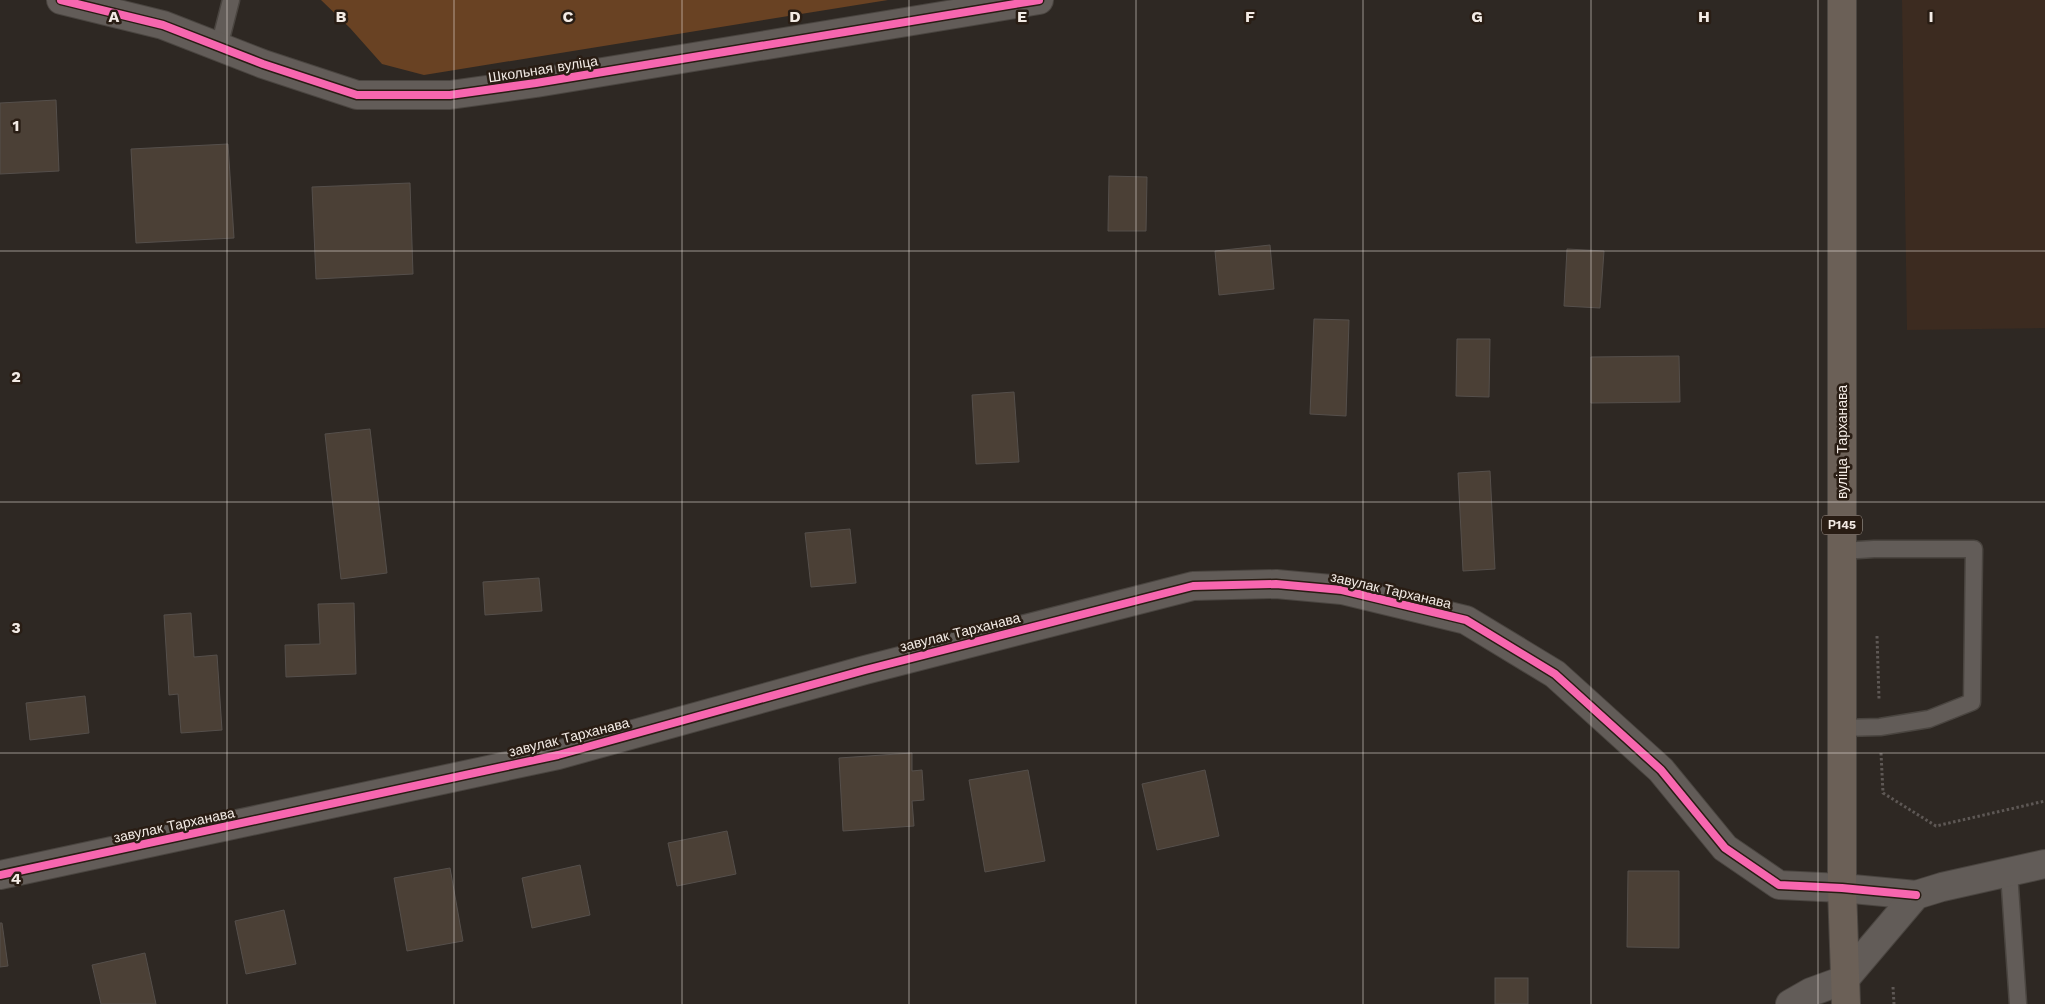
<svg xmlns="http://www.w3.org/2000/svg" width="2045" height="1004" viewBox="0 0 2045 1004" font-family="'Work Sans',sans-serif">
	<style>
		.built { fill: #3c2b20 }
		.green { fill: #694223 }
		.building { fill: #4b4036; stroke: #554f4b }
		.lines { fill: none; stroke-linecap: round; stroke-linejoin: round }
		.service-casing { stroke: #4a4540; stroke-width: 19 }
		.minor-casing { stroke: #4a4540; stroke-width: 30 }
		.tertiary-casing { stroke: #4a4540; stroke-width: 30 }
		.primary-casing { stroke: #4a4540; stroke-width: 30 }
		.path { stroke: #5e5855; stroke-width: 3; stroke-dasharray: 2.5 2.5; stroke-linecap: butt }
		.service { stroke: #625c58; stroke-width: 16 }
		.minor { stroke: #625c58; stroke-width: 28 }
		.tertiary { stroke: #625c58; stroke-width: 28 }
		.primary { stroke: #6b6057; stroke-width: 28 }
		.cycleway-casing { stroke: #291d14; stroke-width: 11 }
		.cycleway { stroke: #f766af; stroke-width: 8 }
		.grid { fill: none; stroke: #f3ebe5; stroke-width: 1; stroke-opacity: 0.55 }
		.labels { text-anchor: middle; stroke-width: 5; stroke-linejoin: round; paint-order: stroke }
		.shield { fill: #291d14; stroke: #b6ada6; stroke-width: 1 }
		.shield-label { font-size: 12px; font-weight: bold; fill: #f3ebe5 }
		.street-label { font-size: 14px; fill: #f3ebe5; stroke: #291d14 }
		.grid-label { font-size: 16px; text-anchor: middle; font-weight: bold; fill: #f3ebe5; stroke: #291d14; stroke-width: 5; stroke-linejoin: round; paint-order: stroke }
	</style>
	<rect width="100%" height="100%" fill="#2e2823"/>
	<polygon class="built" points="1902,0 2045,0 2045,328 1907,330"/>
	<polygon class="green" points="321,0 888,0 424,75 382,64 350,28"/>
	<g class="building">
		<polygon points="56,100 59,171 0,174 0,103"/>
		<polygon points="228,144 234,238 136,243 131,149"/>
		<polygon points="1109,176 1147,177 1146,231 1108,231"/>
		<polygon points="410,183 413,274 316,279 312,187"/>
		<polygon points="1270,245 1274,289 1219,295 1215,251"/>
		<polygon points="1567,249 1604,251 1600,308 1564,306"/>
		<polygon points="1314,319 1349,320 1346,416 1310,414"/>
		<polygon points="1457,339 1490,339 1489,397 1456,396"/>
		<polygon points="1679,356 1680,402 1591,403 1591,357"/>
		<polygon points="1014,392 1019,462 976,464 972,395"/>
		<polygon points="370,429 387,573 341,579 325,434"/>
		<polygon points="1490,471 1495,569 1463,571 1458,473"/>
		<polygon points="850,529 856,583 811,587 805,533"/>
		<polygon points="539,578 542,611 485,615 483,582"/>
		<polygon points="354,603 356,674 286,677 285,645 320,644 318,604"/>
		<polygon points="191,613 194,657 217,655 222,730 181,733 178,694 169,695 164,615"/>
		<polygon points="85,696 89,733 30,740 26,703"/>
		<polygon points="912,753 912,771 922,770 924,800 912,801 914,826 843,831 839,758"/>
		<polygon points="1028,770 1045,861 985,872 969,780"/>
		<polygon points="1205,770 1219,836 1157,850 1142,784"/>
		<polygon points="727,831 736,874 677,886 668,843"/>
		<polygon points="580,865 590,915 532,928 522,878"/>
		<polygon points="450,868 463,941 407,951 394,878"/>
		<polygon points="1628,871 1679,871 1679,948 1627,947"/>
		<polygon points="284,910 296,964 246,974 235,921"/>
		<polygon points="0,923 2,923 8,966 0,967"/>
		<polygon points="145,953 156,1004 101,1004 92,965"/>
		<rect x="1495" y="978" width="33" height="26"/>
	</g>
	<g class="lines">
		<g class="service-casing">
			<g id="service">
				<polyline points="219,47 231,0"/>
				<polyline points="1842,551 1874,549 1974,549 1972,702 1929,719 1880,727 1842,728"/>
				<polyline points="2009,873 2018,1004"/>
			</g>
		</g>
		<g class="minor-casing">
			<g id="minor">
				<polyline points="61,0 163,25 263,64 357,95 450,95 536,83 1039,0"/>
				<polyline points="0,875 558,755 865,670 1193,586 1276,584 1342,590 1466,620 1555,674 1661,770 1725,848 1779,885 1842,888"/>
			</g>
		</g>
		<g class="tertiary-casing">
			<g id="tertiary">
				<polyline points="1842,888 1916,895"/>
				<polyline points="1790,1004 1811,992 1844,980 1916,895 1942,887 2045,864"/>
			</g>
		</g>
		<g class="primary-casing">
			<polyline id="primary" points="1842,0 1842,888 1846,1004"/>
		</g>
		<g class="path">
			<polyline points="1877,636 1879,699"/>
			<polyline points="1881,753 1883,793 1936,826 2045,801"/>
			<polyline points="1893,987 1894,1004"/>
		</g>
		<use href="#service" class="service"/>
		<use href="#minor" class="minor"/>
		<use href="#tertiary" class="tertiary"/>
		<use href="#primary" class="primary"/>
		<g class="cycleway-casing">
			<g id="cycleway">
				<polyline points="61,0 163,25 263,64 357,95 450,95 536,83 1039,0"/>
				<polyline points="0,875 558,755 865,670 1193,586 1276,584 1342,590 1466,620 1555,674 1661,770 1725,848 1779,885 1842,888 1916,895"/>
			</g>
		</g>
		<use href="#cycleway" class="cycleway"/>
	</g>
	<path class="grid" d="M227,0v1004M454,0v1004M682,0v1004M909,0v1004M1136,0v1004M1363,0v1004M1591,0v1004M1818,0v1004M0,251h2045M0,502h2045M0,753h2045"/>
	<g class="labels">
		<rect class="shield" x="1822" y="515.5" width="40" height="19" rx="4"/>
		<g class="shield-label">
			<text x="1842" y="529">Р145</text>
		</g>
		<g class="street-label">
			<text transform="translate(543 69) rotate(-9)" y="5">Школьная вуліца</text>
			<text transform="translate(1842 442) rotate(-90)" y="5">вуліца Тарханава</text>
			<text transform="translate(1391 590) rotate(13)" y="5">завулак Тарханава</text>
			<text transform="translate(960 632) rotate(-14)" y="5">завулак Тарханава</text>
			<text transform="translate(569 737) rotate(-14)" y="5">завулак Тарханава</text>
			<text transform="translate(174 825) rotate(-12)" y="5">завулак Тарханава</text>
		</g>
	</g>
	<g class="grid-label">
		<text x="114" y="22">A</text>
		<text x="341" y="22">B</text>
		<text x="568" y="22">C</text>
		<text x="795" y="22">D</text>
		<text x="1022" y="22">E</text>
		<text x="1250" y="22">F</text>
		<text x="1477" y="22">G</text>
		<text x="1704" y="22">H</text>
		<text x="1931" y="22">I</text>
		<text x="16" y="131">1</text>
		<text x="16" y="382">2</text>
		<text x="16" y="633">3</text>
		<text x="16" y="884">4</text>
	</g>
</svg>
